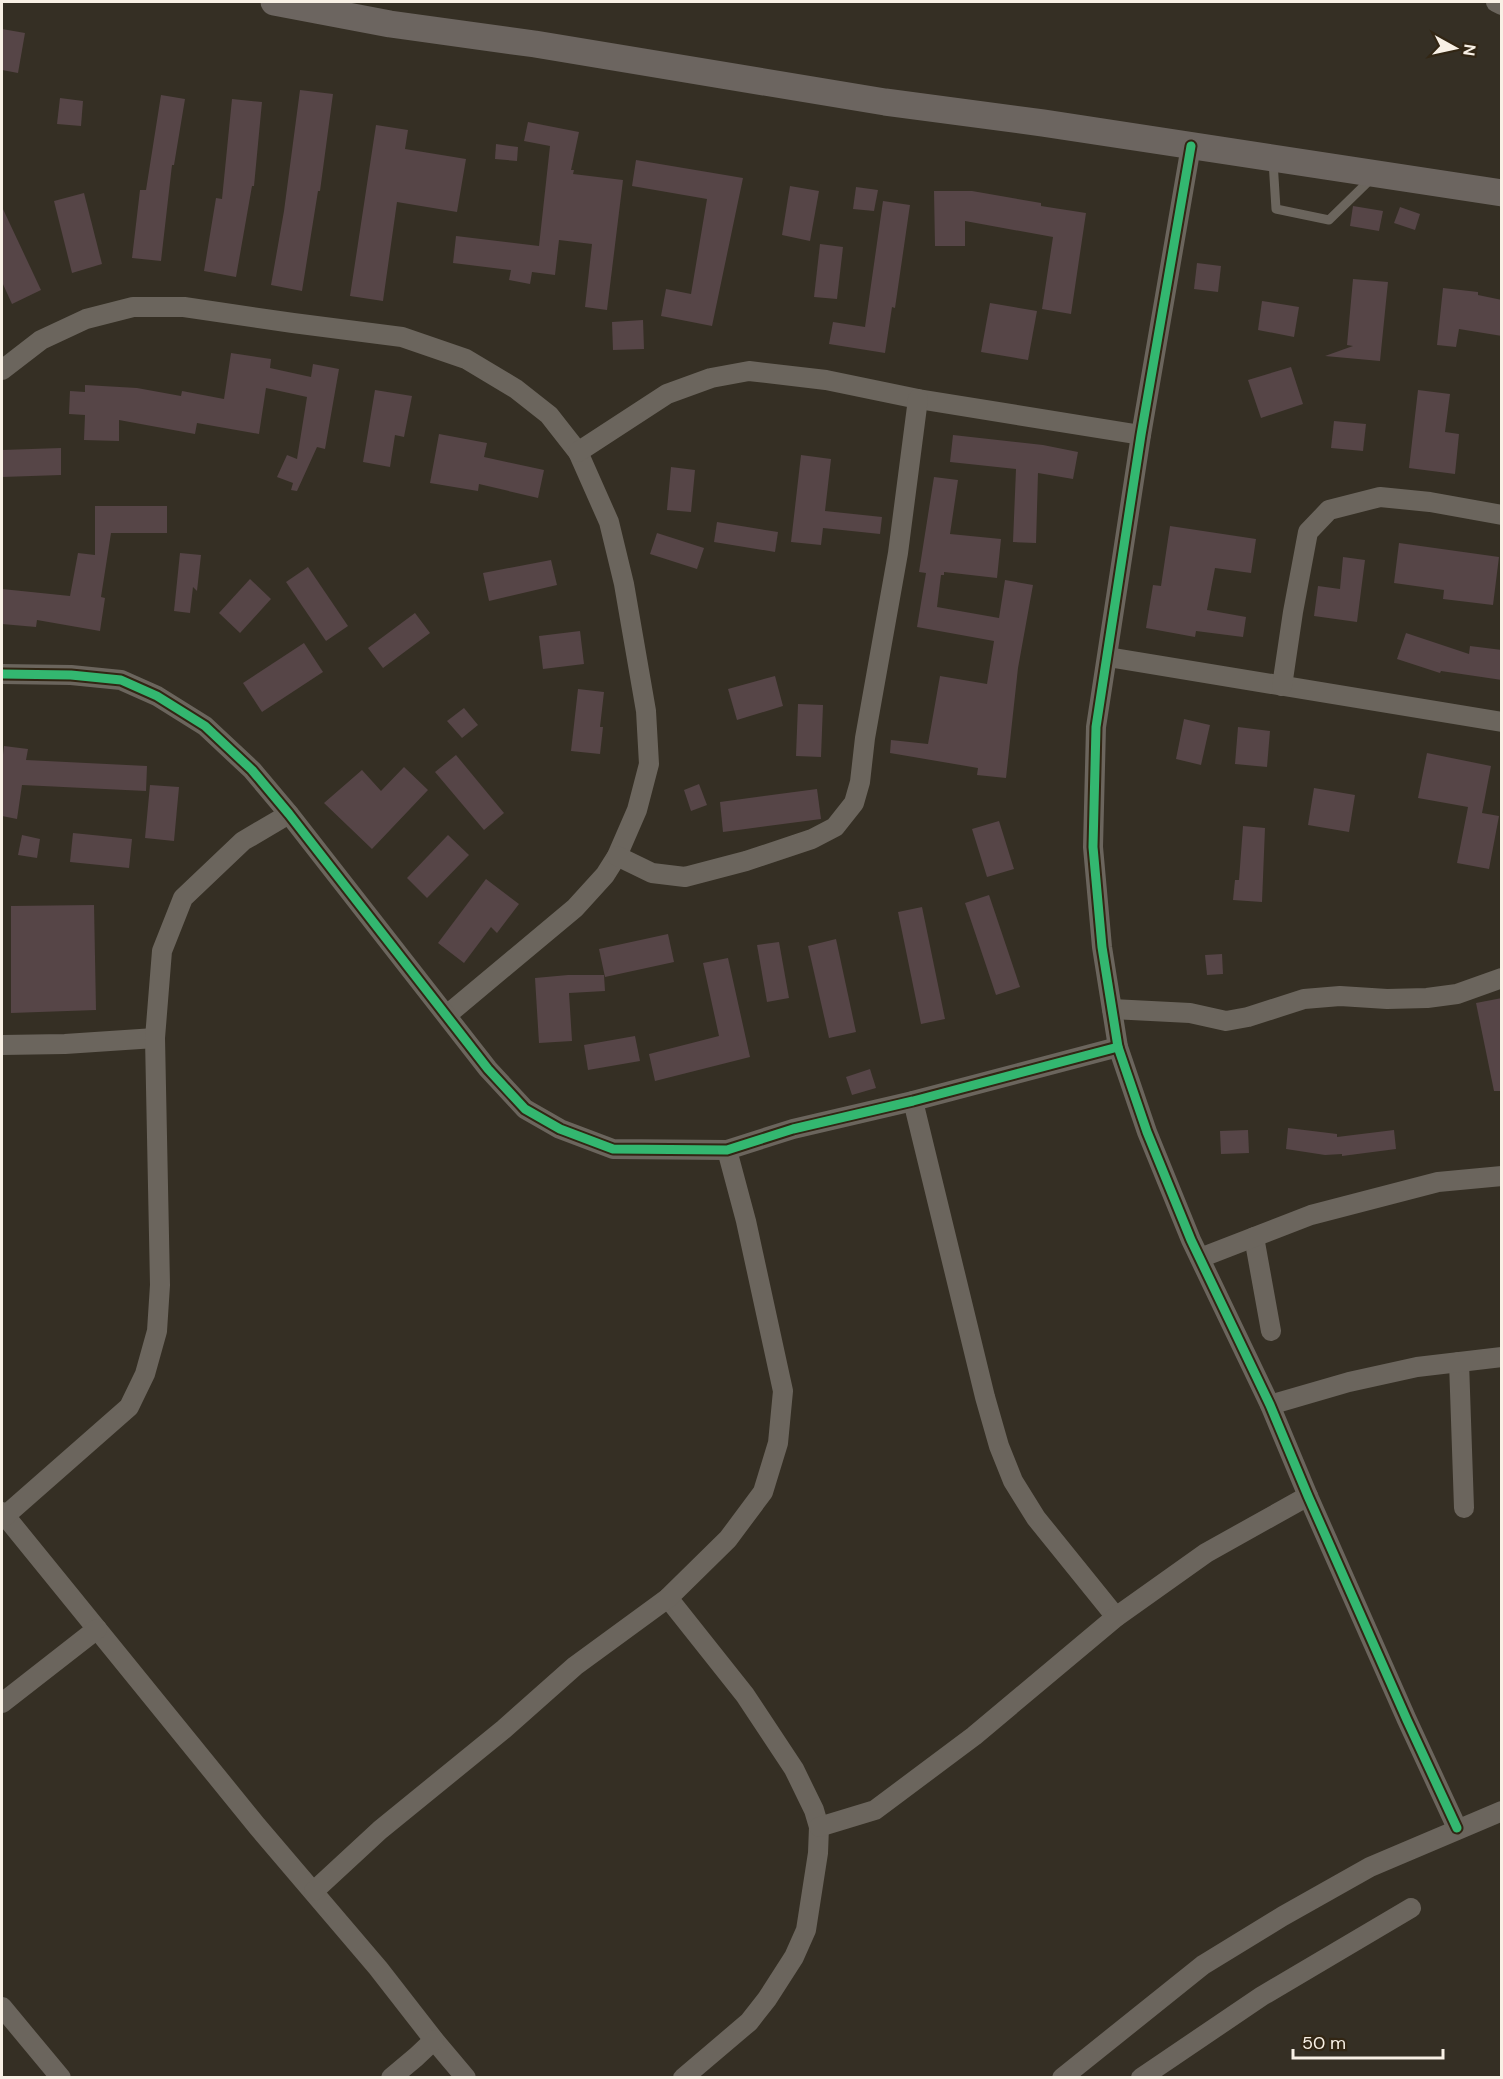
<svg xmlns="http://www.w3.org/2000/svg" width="1503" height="2079" viewBox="0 0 1503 2079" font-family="'DM Sans',sans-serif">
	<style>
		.building { fill: #564547 }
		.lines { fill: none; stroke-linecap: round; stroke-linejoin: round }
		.lane { stroke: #6b655d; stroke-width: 9 }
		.street { stroke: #6b655d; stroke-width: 20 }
		.secondary { stroke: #6c6560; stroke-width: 27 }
		.cycleway-casing { stroke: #322614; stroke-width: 13 }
		.cycleway { stroke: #33b770; stroke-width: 9 }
	</style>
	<rect width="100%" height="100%" fill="#352f24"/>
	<g class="building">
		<polygon points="2,29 25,33 18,73 2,70"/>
		<polygon points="300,90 333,94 320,191 318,191 302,291 271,285 284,211"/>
		<polygon points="161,95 185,99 174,165 172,165 161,261 132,258 140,190 146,190"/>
		<polygon points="60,98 83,101 81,126 57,124"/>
		<polygon points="232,99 262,102 254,186 252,186 236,277 204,271 216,198 222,199"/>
		<polygon points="528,122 579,132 571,170 574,170 573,174 623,180 607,310 585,307 592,244 559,240 555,275 532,272 530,284 509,280 511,270 453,263 456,236 539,246 550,146 524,141"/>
		<polygon points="376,125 408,130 405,149 466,159 457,212 397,202 383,301 350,296"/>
		<polygon points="496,144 518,147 517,161 495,159"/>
		<polygon points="636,160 743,178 712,326 661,316 666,289 691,294 707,199 632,186"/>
		<polygon points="790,186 819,191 810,241 782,235"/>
		<polygon points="856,187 878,190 874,211 853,209"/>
		<polygon points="934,191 972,191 1041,203 1041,206 1086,213 1071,314 1042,309 1053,237 965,221 965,246 935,246"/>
		<polygon points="84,193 102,264 72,273 54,201"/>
		<polygon points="883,201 910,205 895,308 892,307 885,353 829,344 833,322 865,327"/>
		<polygon points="1353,206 1383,211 1379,231 1350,226"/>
		<polygon points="2,207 41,290 12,304 2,282"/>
		<polygon points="1400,207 1420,214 1415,230 1394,223"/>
		<polygon points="820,244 843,247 837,299 814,297"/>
		<polygon points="1197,263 1221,266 1218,292 1194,289"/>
		<polygon points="1353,279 1388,282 1380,361 1325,356 1353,346 1347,345"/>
		<polygon points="1443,288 1478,292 1478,295 1502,300 1502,336 1459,329 1456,347 1437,345"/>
		<polygon points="1262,301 1299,307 1294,337 1258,330"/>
		<polygon points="990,303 1037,311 1028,360 981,352"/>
		<polygon points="643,320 644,349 613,350 612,322"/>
		<polygon points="231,353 271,359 270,368 311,377 313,364 339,369 325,449 317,447 297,491 291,490 293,483 277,477 287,455 297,459 307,397 266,388 259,434 197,423 195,434 119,420 119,441 84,440 85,415 69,414 70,391 85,392 85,385 137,388 181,396 182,391 224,399"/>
		<polygon points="1291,367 1303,404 1261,418 1248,380"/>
		<polygon points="375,390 412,396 404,437 395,435 390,467 363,462"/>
		<polygon points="1418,390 1450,394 1445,432 1459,434 1455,474 1409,468"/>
		<polygon points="1334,421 1366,424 1363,451 1331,448"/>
		<polygon points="439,434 487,443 484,457 544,470 538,498 479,484 478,491 430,483"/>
		<polygon points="953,435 1043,445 1078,452 1073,479 1038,473 1036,543 1013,542 1016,469 950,462"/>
		<polygon points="61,448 61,475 2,477 2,450"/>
		<polygon points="801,455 831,459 825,511 882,517 880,534 823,528 821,545 791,542"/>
		<polygon points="671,467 695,470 691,512 667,510"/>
		<polygon points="934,477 958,480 950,534 1001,539 997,578 944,572 944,575 941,575 937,607 999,618 1005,580 1033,585 1018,668 1006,778 977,775 978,768 890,753 891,740 928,744 940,676 987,684 994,641 917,627 926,573 919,572"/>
		<polygon points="95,506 167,506 167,533 111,533 101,597 105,598 100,631 37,620 36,627 2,624 2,589 70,596 78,553 95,555"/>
		<polygon points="717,522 778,532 775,552 714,542"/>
		<polygon points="1170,526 1256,539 1251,573 1215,568 1207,610 1246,617 1243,637 1196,631 1195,637 1146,628 1153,585 1161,586"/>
		<polygon points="657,533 704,548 697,569 650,554"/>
		<polygon points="1399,543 1499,557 1493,605 1443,599 1444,590 1394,583"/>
		<polygon points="180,553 201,555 197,591 193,587 190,613 174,611"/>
		<polygon points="1343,557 1365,560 1357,622 1314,616 1318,586 1340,589"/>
		<polygon points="551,560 557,585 489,601 483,573"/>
		<polygon points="308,567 348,626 326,641 286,582"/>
		<polygon points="250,579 271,599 240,633 219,613"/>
		<polygon points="415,613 430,633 383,668 368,648"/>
		<polygon points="580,631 584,664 543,669 539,636"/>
		<polygon points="1406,633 1469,654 1470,646 1502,650 1502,680 1441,671 1440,673 1397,659"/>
		<polygon points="304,643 323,672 262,712 243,683"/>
		<polygon points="775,676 783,706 737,720 728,689"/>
		<polygon points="578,689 604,692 600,727 603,727 600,754 571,751"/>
		<polygon points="798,704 823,705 821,757 796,756"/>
		<polygon points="464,708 478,725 462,738 447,721"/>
		<polygon points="1184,719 1210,725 1201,765 1176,759"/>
		<polygon points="1238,727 1270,731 1267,767 1235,764"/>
		<polygon points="4,746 28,749 26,760 147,766 146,791 22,785 17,819 2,816 2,763"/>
		<polygon points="1427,753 1491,766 1482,813 1499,816 1489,869 1457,863 1468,807 1418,798"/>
		<polygon points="456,755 504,813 484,830 435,772"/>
		<polygon points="404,767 428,790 372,849 324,803 362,770 381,791"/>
		<polygon points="699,784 707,805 691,811 684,790"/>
		<polygon points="150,785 179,787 174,841 145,838"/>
		<polygon points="1314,788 1355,795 1349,832 1308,825"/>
		<polygon points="817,789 821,819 723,832 720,802"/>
		<polygon points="999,821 1014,869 987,877 972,829"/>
		<polygon points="1243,826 1265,828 1262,902 1233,900 1235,880 1239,880"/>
		<polygon points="73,833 132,839 129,868 70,862"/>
		<polygon points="22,835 40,839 37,858 18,855"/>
		<polygon points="448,835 469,855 427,898 407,878"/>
		<polygon points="486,879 519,904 497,933 491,927 464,963 438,943"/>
		<polygon points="989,895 1020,987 996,995 965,903"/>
		<polygon points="94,905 96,1010 11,1013 11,906"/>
		<polygon points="922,907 945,1019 921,1024 898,912"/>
		<polygon points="668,934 674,962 605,977 599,949"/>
		<polygon points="836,939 856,1032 829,1038 808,946"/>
		<polygon points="779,942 789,998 767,1002 757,945"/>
		<polygon points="1222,954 1223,974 1207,975 1205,955"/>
		<polygon points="728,958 750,1057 655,1081 649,1054 719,1036 703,963"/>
		<polygon points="568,975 604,975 605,991 569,993 572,1041 539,1043 535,978"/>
		<polygon points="1502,998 1502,1091 1494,1091 1476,1003"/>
		<polygon points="635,1036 640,1061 588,1070 584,1045"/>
		<polygon points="870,1069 876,1088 852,1095 846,1077"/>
		<polygon points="1288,1128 1337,1134 1337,1137 1394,1130 1396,1149 1342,1156 1342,1154 1325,1155 1286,1149"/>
		<polygon points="1248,1130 1249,1153 1221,1154 1220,1131"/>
	</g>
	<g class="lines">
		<polyline class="lane" points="1273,161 1276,209 1329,220 1373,177"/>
		<g class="street">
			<polyline points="1496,2 1502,5"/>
			<polyline points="1191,146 1141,435 1096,727 1093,847 1102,947 1118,1047 1147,1132 1191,1240 1270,1405 1308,1496 1407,1720 1457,1828"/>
			<polyline points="2,370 41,340 86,319 133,307 184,307 293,323 402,337 466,359 516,389 549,415 578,452 609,522 624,584 646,711 649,764 637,810 617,856 605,875 575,908 447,1015"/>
			<polyline points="578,452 667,394 711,378 749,371 826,380 918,399 1141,435"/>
			<polyline points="1108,657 1502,722"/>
			<polyline points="2,674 71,675 121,680 157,696 205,726 252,770 289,814 488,1069 525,1109 560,1129 613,1149 727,1150 793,1129 913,1101 1118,1047"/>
			<polyline points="1282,686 1293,612 1308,532 1329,510 1380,497 1430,502 1502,515"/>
			<polyline points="617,856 652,873 685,877 746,861 812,839 835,827 854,803 860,782 865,738 898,553 918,399"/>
			<polyline points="1112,1009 1190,1013 1226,1021 1248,1017 1304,999 1340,996 1387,999 1427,998 1457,994 1502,978"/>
			<polyline points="2,1045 65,1044 155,1038"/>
			<polyline points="913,1101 985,1397 999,1446 1013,1481 1036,1518 1116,1617"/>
			<polyline points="1254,1237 1271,1331"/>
			<polyline points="1200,1258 1311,1215 1438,1182 1502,1176"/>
			<polyline points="1459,1362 1464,1508"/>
			<polyline points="1270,1405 1349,1382 1417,1367 1502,1357"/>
			<polyline points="2,1512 257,1826 378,1968 434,2040 466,2078"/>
			<polyline points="5,1516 129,1407 145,1374 157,1331 160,1285 155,1038 162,951 183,898 243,841 289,814"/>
			<polyline points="668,1598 745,1695 794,1769 814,1810 819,1827 818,1853 806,1930 794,1957 767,1999 749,2022 683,2078"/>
			<polyline points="2,1703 97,1629"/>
			<polyline points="819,1827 875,1810 974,1736 1116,1617 1206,1553 1308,1496"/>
			<polyline points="314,1891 380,1830 504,1729 575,1666 668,1598 728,1539 763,1492 778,1443 783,1391 746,1221 727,1150"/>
			<polyline points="2,2007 61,2078"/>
			<polyline points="391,2078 416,2057 434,2040"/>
			<polyline points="1062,2078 1203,1965 1283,1916 1370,1867 1502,1811"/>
			<polyline points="1141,2078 1262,1996 1411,1908"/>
		</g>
		<polyline class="secondary" points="274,2 390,24 535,44 885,102 1043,123 1502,193"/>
		<g class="cycleway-casing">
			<g id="cycleway">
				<polyline points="1191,146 1141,435 1096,727 1093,847 1102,947 1118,1047 1147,1132 1191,1240 1270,1405 1308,1496 1407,1720 1457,1828"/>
				<polyline points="2,674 71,675 121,680 157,696 205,726 252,770 289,814 488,1069 525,1109 560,1129 613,1149 727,1150 793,1129 913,1101 1118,1047"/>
			</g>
		</g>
		<use href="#cycleway" class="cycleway"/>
	</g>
	<rect width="1503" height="2079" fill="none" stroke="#f8f0e5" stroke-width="6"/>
	<g transform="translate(1455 48) rotate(98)" stroke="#322614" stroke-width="4.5" paint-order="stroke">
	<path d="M0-4.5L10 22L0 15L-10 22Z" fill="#f8f0e5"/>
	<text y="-9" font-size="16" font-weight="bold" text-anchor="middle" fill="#f8f0e5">N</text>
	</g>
	<path d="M1293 2049v9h150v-9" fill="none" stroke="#f8f0e5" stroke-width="3"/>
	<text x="1302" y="2049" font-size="18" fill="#f8f0e5" stroke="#322614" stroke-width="4.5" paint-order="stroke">50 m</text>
</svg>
